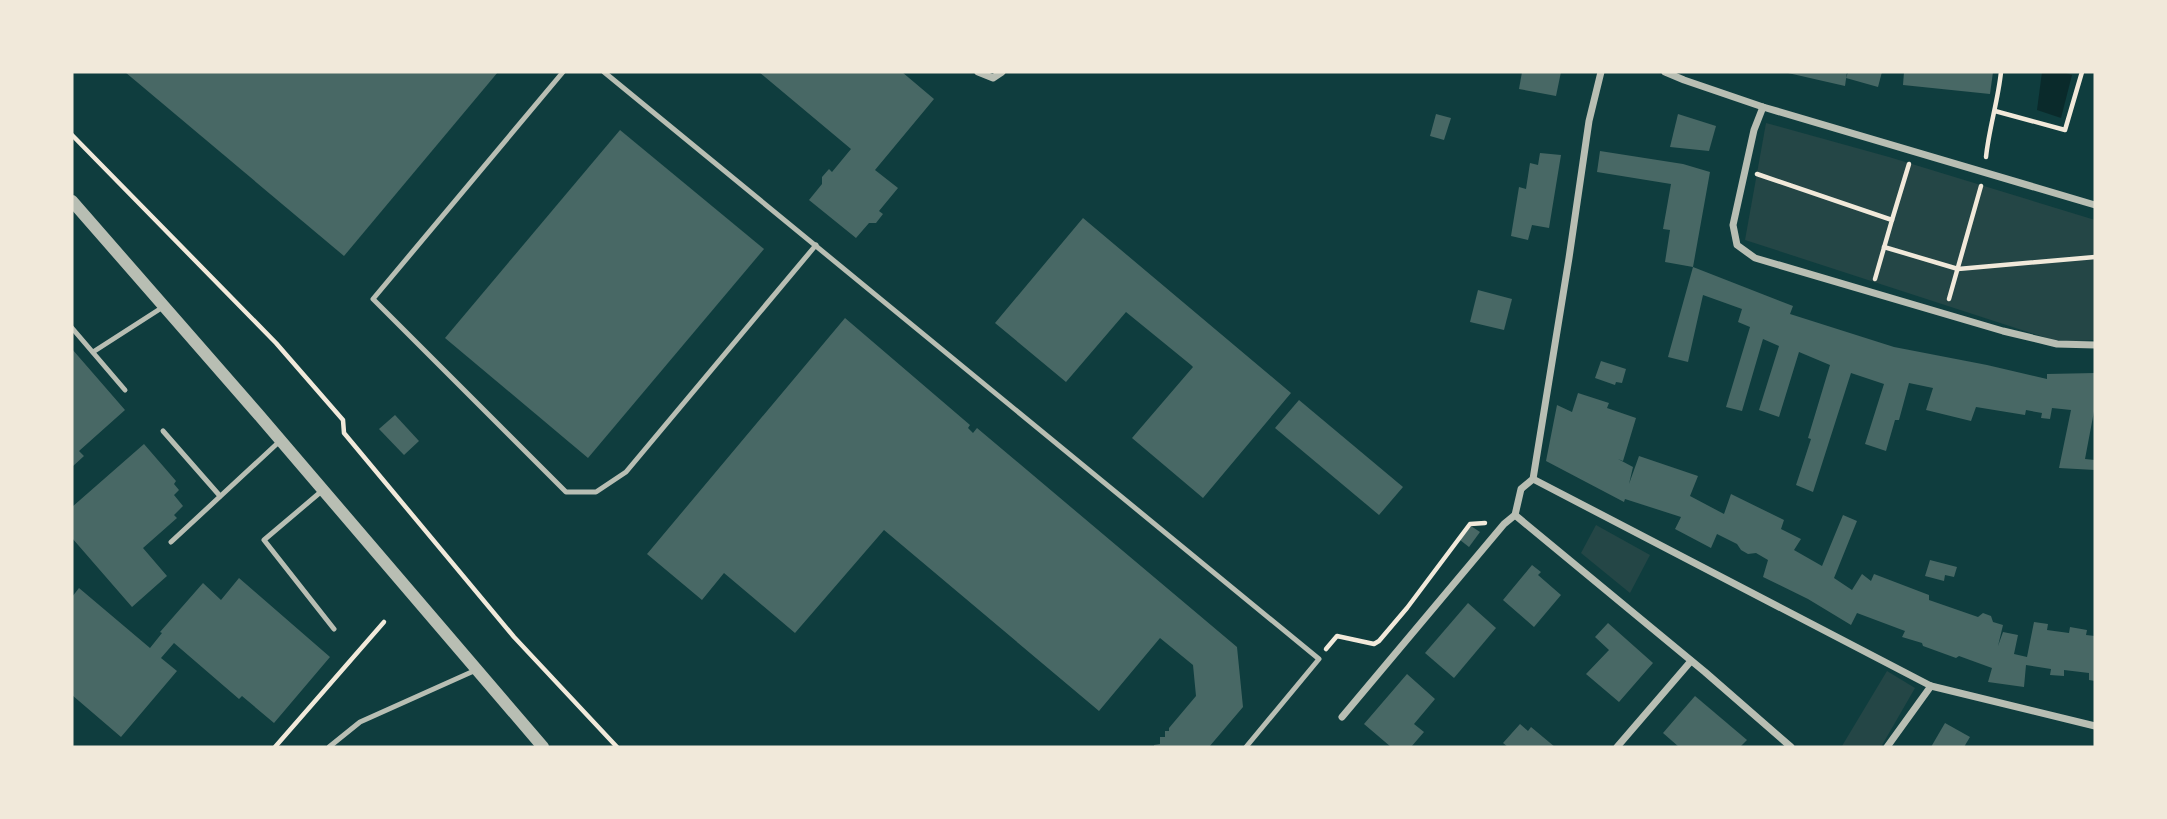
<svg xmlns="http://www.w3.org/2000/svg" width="2167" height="819" viewBox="0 0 2167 819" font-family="'PT Sans Narrow',sans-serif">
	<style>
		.green { fill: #244646 }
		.water { fill: #0a2a2b }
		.building { fill: #486865 }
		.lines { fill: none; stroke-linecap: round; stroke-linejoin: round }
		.path { stroke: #f1e9da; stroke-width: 4.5 }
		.service { stroke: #b8beb3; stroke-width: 5 }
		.minor { stroke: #b8beb3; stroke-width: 7 }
		.tertiary { stroke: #b8beb3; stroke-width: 12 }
	</style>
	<rect width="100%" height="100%" fill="#0f3d3e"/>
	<g class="green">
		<polygon points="1766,123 1889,157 2095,220 2095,340 2059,342 1745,240"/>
		<polygon points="1596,525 1650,555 1630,593 1581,553"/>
		<polygon points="1887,671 1915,688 1881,747 1837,747 1842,746"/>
	</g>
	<polygon class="water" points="2042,72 2063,72 2072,75 2061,118 2037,110"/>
	<g class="building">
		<polygon points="125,72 498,72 344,256"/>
		<polygon points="759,72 902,72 934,99 875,170 898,188 879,211 883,214 876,223 869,223 856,238 809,200 822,184 822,177 829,169 832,172 851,149"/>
		<polygon points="1522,72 1561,72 1556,96 1519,89"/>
		<polygon points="1788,72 1847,72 1845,86 1788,73"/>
		<polygon points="1848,72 1882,72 1878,87 1846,78"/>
		<polygon points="1904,72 1993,72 1990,94 1903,85"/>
		<polygon points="1436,114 1451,118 1444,140 1430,136"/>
		<polygon points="1678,114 1716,126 1709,151 1670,147"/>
		<polygon points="620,130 764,249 588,458 445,338"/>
		<polygon points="1600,151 1683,164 1710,172 1693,267 1665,262 1670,230 1663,229 1671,184 1597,172"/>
		<polygon points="1540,153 1561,155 1549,228 1532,225 1528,240 1511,236 1519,187 1526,189 1530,163 1538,165"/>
		<polygon points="1083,218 1291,393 1203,498 1132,438 1193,367 1191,365 1126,312 1066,382 995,323"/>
		<polygon points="1693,267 1793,306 1790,314 1894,347 1987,365 2047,379 2047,374 2095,373 2095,406 2085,459 2095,460 2095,470 2059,468 2071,410 2052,408 2050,419 2041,418 2042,413 2026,410 2025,415 1976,407 1971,421 1926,410 1933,388 1909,383 1899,420 1895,420 1886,451 1865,444 1884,384 1851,373 1813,492 1796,485 1811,439 1808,438 1830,365 1799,352 1779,417 1759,410 1779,346 1763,339 1742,411 1726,407 1750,327 1738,322 1742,309 1703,295 1688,362 1668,357"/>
		<polygon points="1478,290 1512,299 1504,330 1470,322"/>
		<polygon points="845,318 970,425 968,428 973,433 977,428 1237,647 1243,707 1209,747 1154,747 1154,745 1160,744 1160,737 1165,737 1165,731 1169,731 1169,728 1196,696 1193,665 1160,638 1099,711 884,530 795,633 724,573 702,600 647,554"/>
		<polygon points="72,349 125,410 79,451 84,456 72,467"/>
		<polygon points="1601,361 1626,369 1622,383 1616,382 1615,385 1595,378"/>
		<polygon points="1578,393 1609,403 1607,408 1636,418 1623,461 1618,459 1633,467 1629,484 1639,456 1698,476 1690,496 1724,514 1731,494 1784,520 1781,529 1801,539 1794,550 1822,566 1843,515 1857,521 1834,578 1852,590 1862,574 1871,581 1874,574 1929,595 1929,600 1978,617 1983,613 1991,616 1993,622 2003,625 1998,646 2003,632 2018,635 2014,654 2027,657 2034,622 2048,624 2047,630 2069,633 2070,627 2087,630 2086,635 2095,636 2095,681 2089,680 2089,673 2064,670 2064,676 2050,675 2051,669 2026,665 2024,687 1988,682 1992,668 1959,656 1956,658 1923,646 1922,643 1902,637 1905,631 1857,613 1851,625 1808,599 1763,577 1768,560 1756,553 1748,554 1741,550 1737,544 1717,534 1711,548 1675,529 1681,517 1625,499 1624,502 1546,461 1557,405 1572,412"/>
		<polygon points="1299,400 1403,487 1379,515 1275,428"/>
		<polygon points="395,415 419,441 404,455 379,429"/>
		<polygon points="144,444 176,481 174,484 179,490 174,495 183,506 174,515 177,518 143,548 167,576 132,607 72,538 72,507"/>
		<polygon points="1471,526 1480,532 1469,547 1460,540"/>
		<polygon points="1930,560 1957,567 1954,577 1945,575 1944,581 1925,576"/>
		<polygon points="1532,565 1541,572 1538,575 1561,595 1534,627 1503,600"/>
		<polygon points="239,578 330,657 274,723 242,696 239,699 174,643 161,658 177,671 121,737 72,695 72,597 79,588 150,648 162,633 160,632 203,583 221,600"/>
		<polygon points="1468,603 1496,628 1454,678 1425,653"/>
		<polygon points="1608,623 1653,663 1619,702 1586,674 1609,650 1595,637"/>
		<polygon points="1407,674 1435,699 1414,724 1424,732 1411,747 1391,747 1364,724"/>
		<polygon points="1695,696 1747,740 1740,747 1679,747 1663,733"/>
		<polygon points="1945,723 1970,737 1964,747 1931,747"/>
		<polygon points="1520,724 1528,731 1531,727 1555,747 1508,747 1503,743"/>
	</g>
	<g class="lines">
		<g class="path">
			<polyline points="1995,111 2065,130 2082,72"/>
			<polyline points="72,135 276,343 343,420 344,433 514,637 617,747"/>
			<path d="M1986,157c3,-29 12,-56 15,-85"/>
			<polyline points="1757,174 1892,220 1875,279"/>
			<polyline points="1892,220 1909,164"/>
			<polyline points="1884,247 1958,269 2095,257"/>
			<polyline points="1949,299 1981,186"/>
			<polyline points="1326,649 1337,636 1374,644 1379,641 1407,608 1470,524 1485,523"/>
			<polyline points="275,747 384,622"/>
		</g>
		<g class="service">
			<polyline points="563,72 373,299 566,492 596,492 626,472 816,245"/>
			<polyline points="604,72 1319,659 1246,747"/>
			<polyline points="72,328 125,390"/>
			<polyline points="93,352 163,307"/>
			<polyline points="163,431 220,496"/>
			<polyline points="323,490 264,540 334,629"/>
			<polyline points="171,542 281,440"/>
			<polyline points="329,747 360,722 476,670"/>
		</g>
		<g class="minor">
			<polyline points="978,72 993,78 1002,72"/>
			<polyline points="1665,72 1684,80 1763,107 2095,205"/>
			<polyline points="1763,107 1754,130 1733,225 1737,245 1755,258 2003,331 2057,344 2095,345"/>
			<polyline points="1533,479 1931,686 2095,726"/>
			<polyline points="1515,515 1705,672 1791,747"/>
			<polyline points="1342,717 1504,524 1515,515 1521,489 1533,479 1569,258 1589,121 1601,72"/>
			<polyline points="1617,747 1691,661"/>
			<polyline points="1887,747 1931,686"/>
		</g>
		<polyline class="tertiary" points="72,201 258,414 543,747"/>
	</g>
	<rect width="2167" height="819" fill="none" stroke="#f1e9da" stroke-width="147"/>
</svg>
